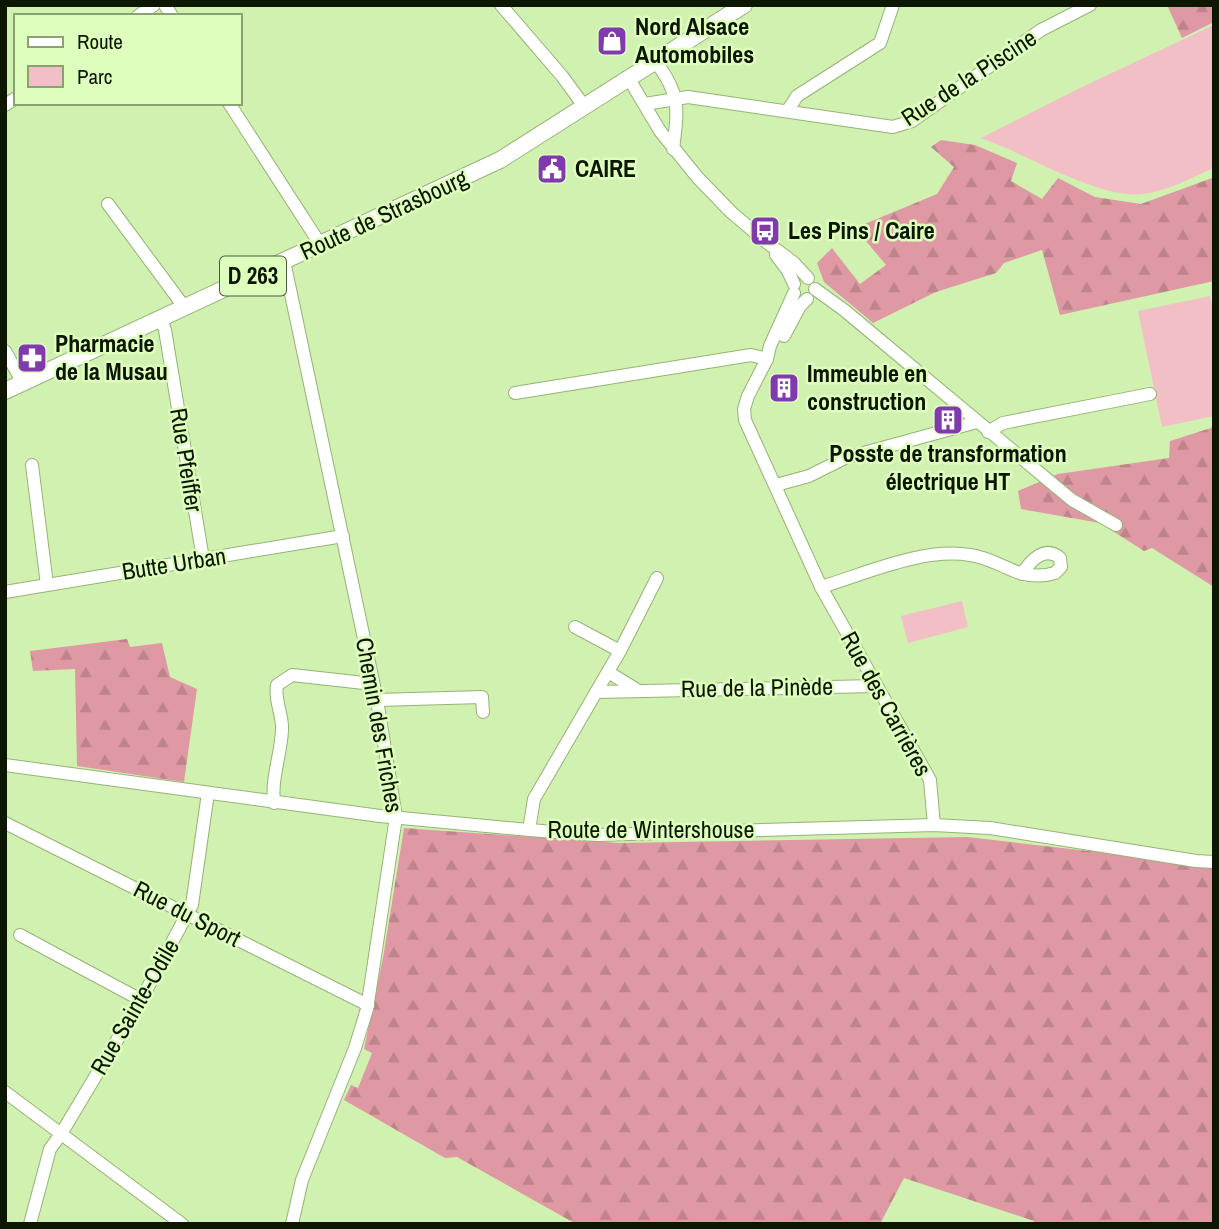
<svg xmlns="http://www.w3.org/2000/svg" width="1219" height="1229" viewBox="0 0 1219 1229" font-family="'Archivo Narrow',sans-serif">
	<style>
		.forest { fill: url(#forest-firs) }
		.park { fill: #f3bfc6 }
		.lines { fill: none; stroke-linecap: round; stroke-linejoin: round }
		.minor-casing { stroke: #95b375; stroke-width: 14 }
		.major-casing { stroke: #95b375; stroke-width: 18 }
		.minor { stroke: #fff; stroke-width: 12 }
		.major { stroke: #fff; stroke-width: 16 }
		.labels { text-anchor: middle; stroke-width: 5; stroke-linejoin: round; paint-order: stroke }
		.shield { fill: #defebd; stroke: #4b5c39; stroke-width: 2 }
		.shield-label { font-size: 23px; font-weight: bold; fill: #0c1601 }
		.poi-label { font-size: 24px; font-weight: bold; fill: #0c1601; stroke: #defebd; text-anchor: start }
		.street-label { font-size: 24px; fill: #0c1601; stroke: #defebd }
	</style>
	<defs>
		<pattern id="forest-firs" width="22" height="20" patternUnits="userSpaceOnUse" patternTransform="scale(1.75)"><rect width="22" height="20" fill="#df99a4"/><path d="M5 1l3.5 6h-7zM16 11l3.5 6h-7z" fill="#be838b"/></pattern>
	</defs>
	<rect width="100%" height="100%" fill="#d1f1b0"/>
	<g class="forest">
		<polygon points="1167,5 1214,5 1214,22 1182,38"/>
		<polygon points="941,140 975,145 1017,163 1011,181 1042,199 1058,178 1095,197 1141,204 1212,178 1214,281 1060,315 1042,250 1004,263 996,273 936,292 873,323 824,282 817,263 832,248 860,284 886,265 855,228 937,194 954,167 931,147"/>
		<polygon points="1214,427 1214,587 1152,548 1144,551 1100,523 1021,509 1018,491 1058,474 1169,458 1170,441"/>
		<polygon points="127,639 130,647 162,643 170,677 197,689 184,782 77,766 75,669 33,671 30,651"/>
		<polygon points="404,828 619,843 967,837 1167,860 1214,869 1214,1224 1033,1224 1034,1221 904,1178 880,1224 576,1224 457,1157 445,1158 344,1100 351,1085 358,1088 372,1053 364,1049 383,958"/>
	</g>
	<g class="park">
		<path d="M1214,25v143c-23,10 -46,23 -71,26 -45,5 -116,-40 -162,-56l103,-52z"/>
		<polygon points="1210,296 1214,315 1214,416 1162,427 1138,311"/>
		<polygon points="962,601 968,627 908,643 901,616"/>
	</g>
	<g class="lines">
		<g class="minor-casing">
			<g id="minor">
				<polyline points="165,5 172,16"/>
				<polyline points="501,5 562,76 584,106"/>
				<polyline points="138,16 154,5"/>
				<path d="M655,61c26,33 23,49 18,88"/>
				<polyline points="629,79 660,131 698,178 731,212 765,241 794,263 808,278"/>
				<polyline points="229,103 320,244"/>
				<polyline points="645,104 688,97 893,127 912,121 1041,30 1090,5"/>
				<polyline points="5,105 16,98"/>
				<polyline points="788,110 797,96 880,43 893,5"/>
				<polyline points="108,204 185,308"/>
				<polyline points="776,255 788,271 794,284"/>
				<polyline points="284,261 377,700 396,817 367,1009 355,1048 302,1180 292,1224"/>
				<polyline points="815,289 844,310 1072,500 1116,525"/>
				<polyline points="794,293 770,346 767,359 748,396 744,409 745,420 821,587 930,780 934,825"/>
				<polyline points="161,319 165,330 203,559"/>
				<polyline points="784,336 800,306 807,299"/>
				<polyline points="5,351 23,383"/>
				<polyline points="515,393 751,355 767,359"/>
				<polyline points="988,432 1003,423 1150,394"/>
				<polyline points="32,465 47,585"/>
				<polyline points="776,485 809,476 845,458 977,422"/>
				<path d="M821,587c43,-13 103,-40 149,-32 17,2 31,11 47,17 12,4 25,5 38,1l6,-6 -1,-9c-15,-13 -29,2 -38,16"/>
				<polyline points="5,592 343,536"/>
				<polyline points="575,627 620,651"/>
				<polyline points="608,672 639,691"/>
				<polyline points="596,692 876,686"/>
				<polyline points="377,700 482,697 483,712"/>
				<polyline points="5,765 380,816 529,830 597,835 934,825 990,828 1196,861 1214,862"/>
				<path d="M274,803c-3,-25 7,-48 8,-73 1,-16 -8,-29 -5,-45l15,-10 81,9"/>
				<polyline points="5,823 368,1005"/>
				<polyline points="529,830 534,799 620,651 657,578"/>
				<polyline points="20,935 141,1000"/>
				<polyline points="5,1092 182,1224"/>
				<polyline points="30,1224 50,1149 61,1134 141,1000 192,905 208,793"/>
			</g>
		</g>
		<g class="major-casing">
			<polyline id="major" points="5,391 500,160 744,5"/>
		</g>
		<use href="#minor" class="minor"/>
		<use href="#major" class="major"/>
	</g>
	<defs>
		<g id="shop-square" transform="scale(1.575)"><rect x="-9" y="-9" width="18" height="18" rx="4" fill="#803aad" stroke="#defebd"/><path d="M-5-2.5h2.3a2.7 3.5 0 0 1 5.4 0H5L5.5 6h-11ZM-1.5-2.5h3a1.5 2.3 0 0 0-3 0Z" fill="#fff"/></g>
		<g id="civic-square" transform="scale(1.575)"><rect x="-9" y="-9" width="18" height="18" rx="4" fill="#803aad" stroke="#defebd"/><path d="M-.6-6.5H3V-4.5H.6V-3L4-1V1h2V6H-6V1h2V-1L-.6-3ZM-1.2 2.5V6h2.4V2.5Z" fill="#fff"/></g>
		<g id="bus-square" transform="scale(1.575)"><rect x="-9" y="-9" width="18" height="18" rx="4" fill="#803aad" stroke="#defebd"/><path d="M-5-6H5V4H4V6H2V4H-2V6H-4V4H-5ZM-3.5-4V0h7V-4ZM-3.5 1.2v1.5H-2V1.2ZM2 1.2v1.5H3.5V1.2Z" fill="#fff"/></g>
		<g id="pharmacy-square" transform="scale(1.575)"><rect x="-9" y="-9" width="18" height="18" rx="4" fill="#803aad" stroke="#defebd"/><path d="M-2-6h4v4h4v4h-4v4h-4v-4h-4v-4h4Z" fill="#fff"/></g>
		<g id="building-square" transform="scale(1.575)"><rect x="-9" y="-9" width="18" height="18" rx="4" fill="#803aad" stroke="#defebd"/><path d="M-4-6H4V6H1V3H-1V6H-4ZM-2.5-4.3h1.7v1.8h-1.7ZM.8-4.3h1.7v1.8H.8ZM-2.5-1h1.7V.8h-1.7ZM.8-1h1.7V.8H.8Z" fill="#fff"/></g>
	</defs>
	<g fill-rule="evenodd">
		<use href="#shop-square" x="612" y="41"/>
		<use href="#civic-square" x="552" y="169"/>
		<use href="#bus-square" x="765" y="231"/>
		<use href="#pharmacy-square" x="32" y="358"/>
		<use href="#building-square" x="784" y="388"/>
		<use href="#building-square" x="948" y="420"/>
	</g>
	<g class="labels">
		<rect class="shield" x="220" y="256.5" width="66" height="39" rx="5"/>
		<g class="shield-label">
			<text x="253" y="284">D 263</text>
		</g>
		<g class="poi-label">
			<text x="635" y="35">Nord Alsace<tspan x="635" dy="28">Automobiles</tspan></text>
			<text x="575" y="177">CAIRE</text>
			<text x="788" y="239">Les Pins / Caire</text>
			<text x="55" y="352">Pharmacie<tspan x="55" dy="28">de la Musau</tspan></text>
			<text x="807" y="382">Immeuble en<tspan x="807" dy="28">construction</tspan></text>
			<text x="948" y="462" text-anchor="middle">Posste de transformation<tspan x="948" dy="28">électrique HT</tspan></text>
		</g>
		<g class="street-label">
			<text transform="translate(969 78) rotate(-33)" y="8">Rue de la Piscine</text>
			<text transform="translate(384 215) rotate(-25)" y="8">Route de Strasbourg</text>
			<text transform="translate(186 460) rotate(81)" y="8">Rue Pfeiffer</text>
			<text transform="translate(174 564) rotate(-9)" y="8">Butte Urban</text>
			<text transform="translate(757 688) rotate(-1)" y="8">Rue de la Pinède</text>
			<text transform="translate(886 704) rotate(61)" y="8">Rue des Carrières</text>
			<text transform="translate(379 725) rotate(80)" y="8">Chemin des Friches</text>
			<text x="651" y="838">Route de Wintershouse</text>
			<text transform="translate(187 914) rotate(27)" y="8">Rue du Sport</text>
			<text transform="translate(135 1007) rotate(-60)" y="8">Rue Sainte-Odile</text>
		</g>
	</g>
	<rect width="1219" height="1229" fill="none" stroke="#0c1601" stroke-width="14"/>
	<rect x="14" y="14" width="228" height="91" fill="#defebd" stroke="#8aa172" stroke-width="2"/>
	<rect x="28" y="37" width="35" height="10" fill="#ffffff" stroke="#8aa172" stroke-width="2"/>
	<text x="77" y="49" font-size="21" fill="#0c1601">Route</text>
	<rect x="28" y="66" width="35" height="21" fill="#f3bfc6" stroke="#8aa172" stroke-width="2"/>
	<text x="77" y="84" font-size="21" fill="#0c1601">Parc</text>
</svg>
